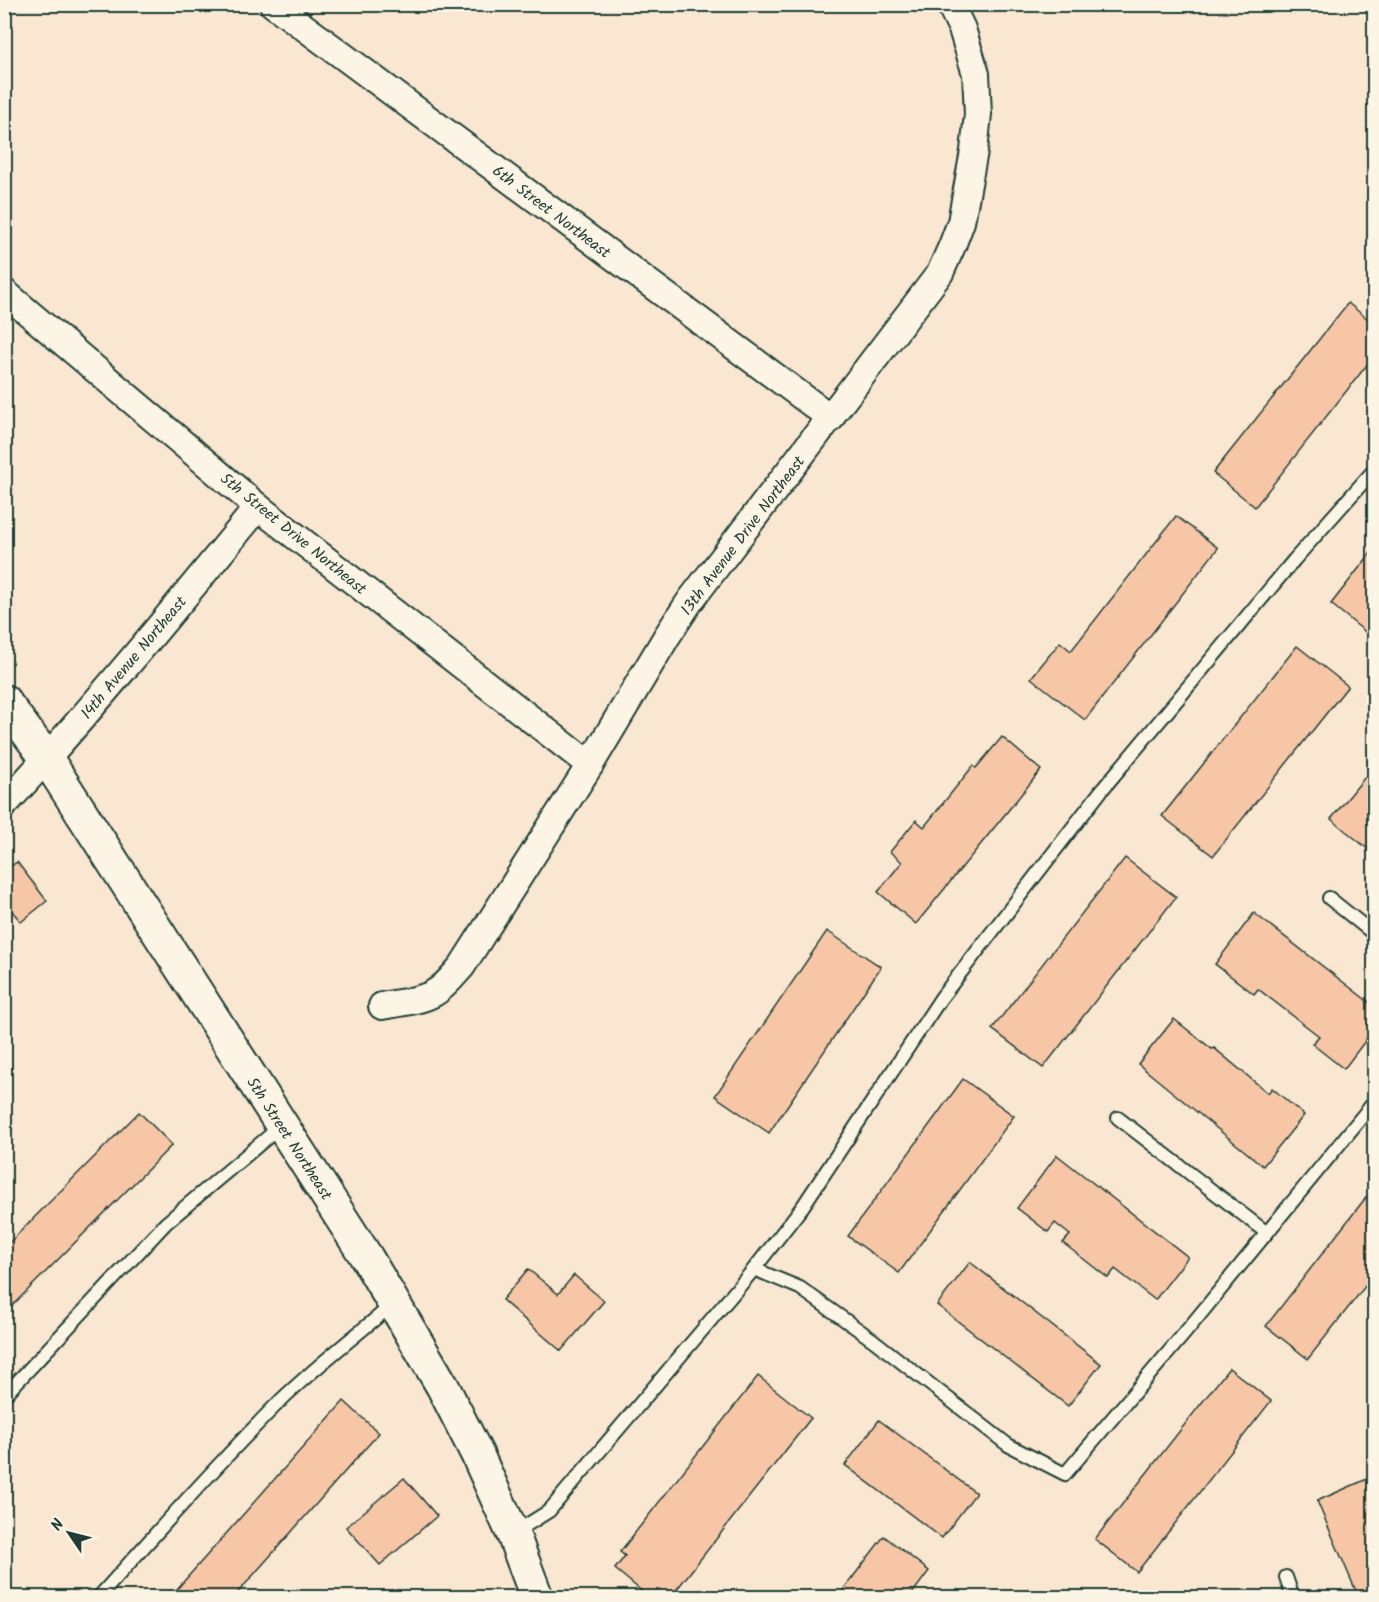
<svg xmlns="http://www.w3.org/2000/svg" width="1379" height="1602" viewBox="0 0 1379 1602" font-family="Kalam,sans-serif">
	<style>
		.building { fill: #f7c6a7; stroke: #1f3d34; stroke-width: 1.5 }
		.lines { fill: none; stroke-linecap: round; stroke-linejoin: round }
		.service-casing { stroke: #1f3d34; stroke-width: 16 }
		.minor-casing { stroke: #1f3d34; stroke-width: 30 }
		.tertiary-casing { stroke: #1f3d34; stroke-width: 36 }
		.service { stroke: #fcf5e5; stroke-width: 12 }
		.minor { stroke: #fcf5e5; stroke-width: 26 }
		.tertiary { stroke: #fcf5e5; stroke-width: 32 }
		.labels { text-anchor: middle; stroke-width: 5; stroke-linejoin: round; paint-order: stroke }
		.street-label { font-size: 16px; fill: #1f3d34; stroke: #fcf5e5 }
	</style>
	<rect width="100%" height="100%" fill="#fae7d2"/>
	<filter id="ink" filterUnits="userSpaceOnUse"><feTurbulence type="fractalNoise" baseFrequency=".0167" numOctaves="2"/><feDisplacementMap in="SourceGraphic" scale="12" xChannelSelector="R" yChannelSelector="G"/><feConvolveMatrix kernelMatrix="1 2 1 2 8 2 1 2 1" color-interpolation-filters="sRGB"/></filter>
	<g filter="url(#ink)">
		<g class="building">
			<polygon points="1348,303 1374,324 1374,356 1255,507 1213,473"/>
			<polygon points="1176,516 1218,548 1085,720 1031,678 1060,642 1071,651"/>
			<polygon points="1374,549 1374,639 1331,604"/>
			<polygon points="1297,646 1348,686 1213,856 1162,816"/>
			<polygon points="1002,737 1041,770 916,924 878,892 902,862 890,852 916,820 924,827 973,766 976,768"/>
			<polygon points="1365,777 1374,784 1374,854 1331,819"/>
			<polygon points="1125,858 1176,897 1043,1068 992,1029"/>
			<polygon points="17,862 47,901 21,922 4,901 4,871"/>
			<polygon points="1254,913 1374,1006 1374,1029 1344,1069 1312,1044 1319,1036 1258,989 1254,994 1215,964"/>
			<polygon points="827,931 881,967 769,1133 715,1096"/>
			<polygon points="1174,1019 1212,1049 1214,1048 1268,1093 1272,1088 1304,1115 1263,1166 1138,1064"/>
			<polygon points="963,1079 1014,1116 899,1273 848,1236"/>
			<polygon points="139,1112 172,1145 4,1314 4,1248"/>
			<polygon points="1057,1155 1188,1257 1155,1300 1115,1269 1108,1278 1063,1243 1070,1235 1055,1223 1048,1232 1017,1208"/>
			<polygon points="1374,1187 1374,1275 1308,1359 1266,1326"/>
			<polygon points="970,1262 1101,1364 1068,1406 937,1305"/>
			<polygon points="528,1269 558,1294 574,1275 604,1301 561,1351 502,1300"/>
			<polygon points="1229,1368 1271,1401 1137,1572 1095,1539"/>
			<polygon points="758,1376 811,1418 670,1598 650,1598 615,1569 625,1556 620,1552"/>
			<polygon points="344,1401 379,1433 233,1598 169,1598"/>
			<polygon points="879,1420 976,1493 942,1538 845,1465"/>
			<polygon points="1374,1476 1374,1598 1359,1598 1317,1501"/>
			<polygon points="404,1478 437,1516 380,1565 346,1527"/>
			<polygon points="884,1536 929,1571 909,1598 837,1598"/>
		</g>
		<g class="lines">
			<g class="service-casing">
				<g id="service">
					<polyline points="1329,898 1374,934"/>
					<polyline points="1118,1118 1267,1233"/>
					<polyline points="754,1269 800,1288 873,1340 1008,1445 1065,1474 1184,1334 1374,1102"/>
					<polyline points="4,1396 166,1223 281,1126"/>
					<polyline points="514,1533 549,1511 754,1269 803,1206 941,998 1101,791 1294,560 1374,470"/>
					<polyline points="1286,1577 1293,1598"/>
					<path d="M98,1598c59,-66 118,-132 180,-195 36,-35 76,-66 114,-98"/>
				</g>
			</g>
			<g class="minor-casing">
				<g id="minor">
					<polyline points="273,4 831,418"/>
					<polyline points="4,292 258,507 590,765"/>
					<path d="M4,805c89,-96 171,-197 254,-298"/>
					<path d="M382,1006c15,-3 39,-5 52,-13 11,-6 20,-18 28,-27l128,-201 77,-129 23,-35 250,-328 12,-27 9,-24 13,-71 4,-37 -2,-40 -14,-45 -12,-25"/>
				</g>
			</g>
			<g class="tertiary-casing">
				<polyline id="tertiary" points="4,701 47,759 367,1258 443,1387 477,1454 513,1534 537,1598"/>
			</g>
			<use href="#service" class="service"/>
			<use href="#minor" class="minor"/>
			<use href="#tertiary" class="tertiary"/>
		</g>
	</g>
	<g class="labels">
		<g class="street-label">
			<text transform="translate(552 211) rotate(37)" y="6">6th Street Northeast</text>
			<text transform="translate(294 533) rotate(39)" y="6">5th Street Drive Northeast</text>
			<text transform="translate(742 535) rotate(-53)" y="6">13th Avenue Drive Northeast</text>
			<text transform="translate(133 657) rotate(-50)" y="6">14th Avenue Northeast</text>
			<text transform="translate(290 1138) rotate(57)" y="6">5th Street Northeast</text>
		</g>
	</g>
	<rect width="1379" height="1602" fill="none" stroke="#fcf5e5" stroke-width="24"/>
	<rect x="12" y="12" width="1355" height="1578" fill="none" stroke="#1f3d34" stroke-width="2" filter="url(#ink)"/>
	<g transform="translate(69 1533) rotate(305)" stroke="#fcf5e5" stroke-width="4.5" paint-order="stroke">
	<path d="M0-4.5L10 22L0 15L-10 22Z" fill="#1f3d34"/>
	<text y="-9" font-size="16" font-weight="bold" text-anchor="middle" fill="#1f3d34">N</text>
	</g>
</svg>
